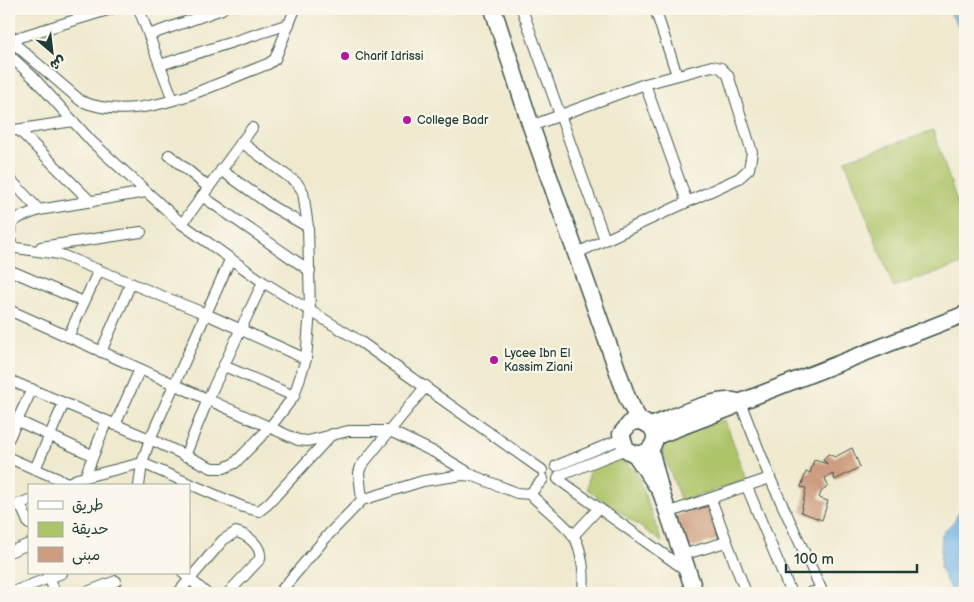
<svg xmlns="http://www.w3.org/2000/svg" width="974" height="602" viewBox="0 0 974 602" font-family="'Balsamiq Sans','Playpen Sans Arabic',sans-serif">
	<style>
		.green { fill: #aec469; stroke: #66804e }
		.water { fill: #70b2e5; stroke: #48788c }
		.building { fill: #ce9d81 }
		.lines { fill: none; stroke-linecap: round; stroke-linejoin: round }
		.street-casing { stroke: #3e574b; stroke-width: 12 }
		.secondary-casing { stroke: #3e574b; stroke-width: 18 }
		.primary-casing { stroke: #3e574b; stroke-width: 19 }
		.street { stroke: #fff; stroke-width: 10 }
		.secondary { stroke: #fff; stroke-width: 15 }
		.primary { stroke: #fff; stroke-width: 16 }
		.poi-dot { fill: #b5179e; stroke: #fbf7ec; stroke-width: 2 }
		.labels { text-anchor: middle; stroke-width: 4.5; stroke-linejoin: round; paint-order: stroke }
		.poi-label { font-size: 12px; fill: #1f3d34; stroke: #fbf7ec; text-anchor: start }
	</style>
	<rect width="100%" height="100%" fill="#fbf7ec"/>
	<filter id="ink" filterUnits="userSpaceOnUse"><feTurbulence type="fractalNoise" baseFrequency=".02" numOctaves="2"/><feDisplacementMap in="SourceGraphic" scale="10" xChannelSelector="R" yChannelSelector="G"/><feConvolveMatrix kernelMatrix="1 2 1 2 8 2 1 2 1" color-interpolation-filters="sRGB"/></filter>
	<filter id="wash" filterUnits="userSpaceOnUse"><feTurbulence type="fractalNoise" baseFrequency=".0096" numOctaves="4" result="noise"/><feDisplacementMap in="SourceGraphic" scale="20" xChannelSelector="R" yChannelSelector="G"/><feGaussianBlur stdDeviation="1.12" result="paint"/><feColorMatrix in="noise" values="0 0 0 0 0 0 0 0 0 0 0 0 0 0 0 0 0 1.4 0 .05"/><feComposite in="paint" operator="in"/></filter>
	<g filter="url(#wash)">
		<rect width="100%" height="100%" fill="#efe9ce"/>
		<g class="green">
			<polygon points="933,131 965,225 965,263 893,287 845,160"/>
			<polygon points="725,420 747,480 681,501 663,453 663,440"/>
			<polygon points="618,457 636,471 662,542 587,489 590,468"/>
		</g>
		<g class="water">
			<polygon points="951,9 965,9 965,35 951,15"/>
			<polygon points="965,500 965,593 952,593 940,568 942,534 955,520"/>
		</g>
		<g id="blocks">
			<g class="building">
				<polygon points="852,448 860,467 835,480 833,474 825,478 828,486 821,492 819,498 828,501 822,520 801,512 806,488 801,487 806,472 810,473 814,460 828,464 823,460 828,454 835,457"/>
				<polygon points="709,506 719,539 684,550 674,516"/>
			</g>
		</g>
	</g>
	<g filter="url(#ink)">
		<use href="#blocks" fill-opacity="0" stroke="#3e574b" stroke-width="1"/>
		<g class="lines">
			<g class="street-casing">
				<g id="street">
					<polyline points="139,9 173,100"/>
					<polyline points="522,9 605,240"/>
					<polyline points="655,9 677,75"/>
					<polyline points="149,35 222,9"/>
					<path d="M10,40l71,61c58,25 132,-17 187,-37l7,-5 20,-50"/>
					<polyline points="10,40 111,9"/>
					<polyline points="9,55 33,77 92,142 182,224 263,282 358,340 542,470"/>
					<polyline points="160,65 289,24"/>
					<polyline points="645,84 687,202"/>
					<polyline points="531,126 645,84 712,66 721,68 728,75 752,152 749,169 739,178 577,253"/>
					<polyline points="19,130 91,202"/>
					<polyline points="9,131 73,121"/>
					<polyline points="169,155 208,187"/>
					<polyline points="221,170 273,207 308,227"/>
					<polyline points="9,178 39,210"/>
					<polyline points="202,196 310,271"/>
					<polyline points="9,221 12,223 9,261"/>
					<polyline points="12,223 20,217 39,210 146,192"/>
					<polyline points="182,224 252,128"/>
					<polyline points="9,247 59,254 206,314 306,359"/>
					<polyline points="41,247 141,232"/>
					<polyline points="9,270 84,302"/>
					<polyline points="9,310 298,440 308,441 348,431 390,431 436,453 474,476"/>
					<polyline points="68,337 99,270"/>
					<polyline points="101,352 131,283"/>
					<polyline points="224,366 294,396"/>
					<polyline points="9,380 150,439 212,468 224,468 235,463 271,426 294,396 306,359 310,311 308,227 303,192 297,183 241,142"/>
					<polyline points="740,402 770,478 823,593"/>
					<polyline points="9,417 92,455"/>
					<polyline points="115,425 140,369"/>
					<polyline points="9,438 32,389"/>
					<polyline points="185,456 208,399 263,282"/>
					<polyline points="9,458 68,483"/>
					<polyline points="556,466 621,439"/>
					<polyline points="35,469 64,403"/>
					<polyline points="559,476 626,449"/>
					<polyline points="85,477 106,422"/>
					<polyline points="558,479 687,571"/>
					<polyline points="62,486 77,479 142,463 243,507 259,511 268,504 332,434"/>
					<polyline points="139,486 142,463 150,439 230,260"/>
					<polyline points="747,487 791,593"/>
					<path d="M530,494c13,13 31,26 43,41 9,13 13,44 9,58"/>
					<polyline points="711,499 746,593"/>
					<polyline points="362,500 359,473 361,466 426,386"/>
					<polyline points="20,504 29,524"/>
					<polyline points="9,508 29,500"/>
					<polyline points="667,513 770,478"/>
					<polyline points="573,536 598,509"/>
					<polyline points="9,552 29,544"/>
					<polyline points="682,555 726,542"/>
					<polyline points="48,573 55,593"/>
					<polyline points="183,573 206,593"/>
					<polyline points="10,593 62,573"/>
					<polyline points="84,593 116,581"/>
					<path d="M178,593l45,-53 13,-8c12,3 26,14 24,27l-32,34"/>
					<polyline points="279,593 329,534 362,500 423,481 462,475 474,476 517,493 530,494 543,479"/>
					<polyline points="809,593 821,590"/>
				</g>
			</g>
			<g class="secondary-casing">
				<g id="secondary">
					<path d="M650,426c20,-8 66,-30 86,-25"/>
					<polyline points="655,437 731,408 740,402 965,314"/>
				</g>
			</g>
			<g class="primary-casing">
				<g id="primary">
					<path d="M493,9l38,117 97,274c4,6 6,12 10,18 3,4 9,5 13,9 8,8 3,22 -7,26 -7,3 -13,0 -18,-4l-5,-15 10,-12 10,-1"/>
					<polyline points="635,454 661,492 650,449"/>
					<polyline points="661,492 695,593"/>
				</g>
			</g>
			<use href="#street" class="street"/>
			<use href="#secondary" class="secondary"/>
			<use href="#primary" class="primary"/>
		</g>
	</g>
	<g class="poi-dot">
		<circle cx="345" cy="56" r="5"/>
		<circle cx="407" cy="120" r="5"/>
		<circle cx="494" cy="360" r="5"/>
	</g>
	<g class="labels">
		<g class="poi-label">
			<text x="355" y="60">Charif Idrissi</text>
			<text x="417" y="124">College Badr</text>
			<text x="504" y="357">Lycee Ibn El<tspan x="504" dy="14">Kassim Ziani</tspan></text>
		</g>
	</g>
	<rect width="974" height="602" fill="none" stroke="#fbf7ec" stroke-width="30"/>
	<rect x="28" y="484" width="162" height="90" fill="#fbf7ec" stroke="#a3ada2"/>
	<rect x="38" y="501" width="25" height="8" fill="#ffffff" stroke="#a3ada2"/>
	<text x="72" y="510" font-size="15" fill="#1f3d34">طريق</text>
	<rect x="38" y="522" width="25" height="15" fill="#aec469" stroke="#a3ada2"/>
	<text x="72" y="534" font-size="15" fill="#1f3d34">حديقة</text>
	<rect x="38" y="547" width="25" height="15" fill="#ce9d81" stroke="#a3ada2"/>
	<text x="72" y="560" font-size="15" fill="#1f3d34">مبنى</text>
	<g transform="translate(52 52) rotate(152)" stroke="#fbf7ec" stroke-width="4" paint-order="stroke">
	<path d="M0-4L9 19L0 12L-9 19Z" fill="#1f3d34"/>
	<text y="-8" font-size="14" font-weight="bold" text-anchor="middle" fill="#1f3d34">ش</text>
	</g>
	<path d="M786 564v8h131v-8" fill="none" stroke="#1f3d34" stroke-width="2.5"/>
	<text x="794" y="564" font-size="15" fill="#1f3d34" stroke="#fbf7ec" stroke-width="4" paint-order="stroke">100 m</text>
</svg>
